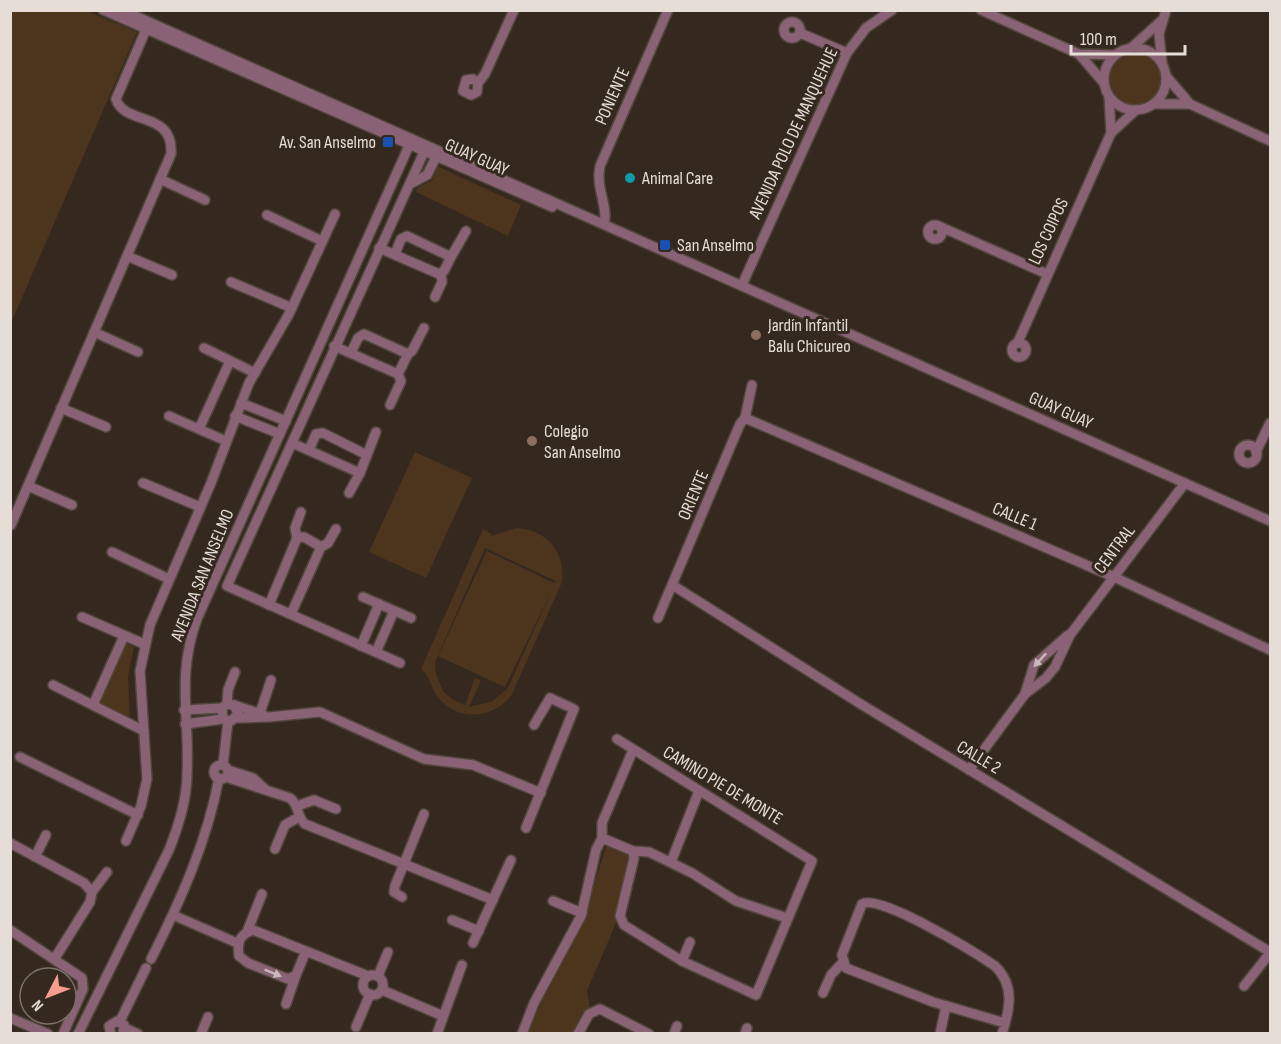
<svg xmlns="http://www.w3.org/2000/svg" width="1281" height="1044" viewBox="0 0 1281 1044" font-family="'Sofia Sans Condensed',sans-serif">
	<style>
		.green { fill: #4d341d; fill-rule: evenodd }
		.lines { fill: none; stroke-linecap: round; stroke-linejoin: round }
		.minor-casing { stroke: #51463c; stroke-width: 12 }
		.minor { stroke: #8a6275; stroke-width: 9 }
		.oneway { fill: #cab8b9 }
		.transit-dot { fill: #1a4fb4; stroke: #35291f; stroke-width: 2 }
		.culture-dot { fill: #0f9aa8; stroke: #35291f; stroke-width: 2 }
		.education-dot { fill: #8d6e63; stroke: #35291f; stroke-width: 2 }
		.labels { text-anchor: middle; stroke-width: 6; stroke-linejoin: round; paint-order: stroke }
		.street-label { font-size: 18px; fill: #e5ddd6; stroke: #35291f }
		.poi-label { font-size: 18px; fill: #e5ddd6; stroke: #35291f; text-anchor: start }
	</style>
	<rect width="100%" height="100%" fill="#35291f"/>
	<g class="green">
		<polygon points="11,10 87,11 137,32 11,323"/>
		<circle cx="1135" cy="79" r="26"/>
		<polygon points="437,166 521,205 508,236 416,192 418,187 432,181"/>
		<polygon points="415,452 472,478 426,578 369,552"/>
		<path d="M516,528c30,1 50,24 46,54l-51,114c-19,23 -54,26 -73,1 -8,-10 -7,-20 -17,-28l62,-140 9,5 -1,2zM485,548l71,33 -2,2 -67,-32 -49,105 67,31 47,-97 -44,98 -17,14 -22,5 12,-27 -6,-2 -10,27 -12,-5 -10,-9 -7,-17 -1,-12z"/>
		<polygon points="125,643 134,647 128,676 130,721 98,704"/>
		<polygon points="607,844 634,854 616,923 587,991 590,1008 576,1033 528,1034 551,978 585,914"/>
	</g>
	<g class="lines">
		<g class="minor-casing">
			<g id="minor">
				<polyline points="103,10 552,207"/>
				<polyline points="122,10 1270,521"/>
				<polyline points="981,10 1079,54 1115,55"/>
				<circle cx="792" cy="30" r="8"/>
				<polyline points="800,33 847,53"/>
				<circle cx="1135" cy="79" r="31"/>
				<polyline points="1130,49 1161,21"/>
				<polyline points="1079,54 1104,83"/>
				<polyline points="1162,62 1159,34 1166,10"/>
				<polyline points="1166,76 1190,104 1270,141"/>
				<polyline points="478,83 473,79 466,80 463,91 471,95 477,92 478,83 485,74 514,10"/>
				<polyline points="1109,96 1111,133"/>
				<polyline points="1154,104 1190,104"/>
				<polyline points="160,179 205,200"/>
				<polyline points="412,183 427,175 436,157"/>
				<polyline points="267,215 322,241"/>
				<path d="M604,224c5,-17 -9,-36 -4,-58l68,-156"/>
				<circle cx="935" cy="232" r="7"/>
				<polyline points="941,227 1047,274"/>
				<polyline points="379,248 439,274 444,271 451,257 407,236 401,239 395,254"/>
				<polyline points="127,256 172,275"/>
				<polyline points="451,257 466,231"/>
				<polyline points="231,282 292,308"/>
				<polyline points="742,285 847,53 866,28 892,10"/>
				<polyline points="435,297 442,282 441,274"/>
				<polyline points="94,332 138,352"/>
				<polyline points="1018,342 1111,133 1136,110"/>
				<circle cx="1019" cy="350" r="7"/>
				<polyline points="334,346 398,374 408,354 364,334 358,338 351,353"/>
				<polyline points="204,348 255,373"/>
				<polyline points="408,354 412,351 424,328"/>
				<polyline points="241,403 286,421"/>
				<polyline points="390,405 401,381 398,374"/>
				<polyline points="61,408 106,427"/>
				<polyline points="169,416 226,441"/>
				<polyline points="235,416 280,434"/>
				<polyline points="745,418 1114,577 1270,650"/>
				<polyline points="199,429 230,361"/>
				<polyline points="292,443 360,473 367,455 323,433 316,434 309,450"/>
				<circle cx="1248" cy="454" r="9"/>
				<polyline points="1256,452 1270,423"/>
				<polyline points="367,455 376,432"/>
				<polyline points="143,483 200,507"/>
				<polyline points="28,486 72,505"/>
				<polyline points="349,493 360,473"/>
				<path d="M11,525l160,-371c3,-44 -47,-28 -55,-55l32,-74"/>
				<polyline points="297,538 304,537 321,547"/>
				<polyline points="112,552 169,579"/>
				<polyline points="674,586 859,703 1270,952"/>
				<polyline points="363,597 411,618"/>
				<polyline points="269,605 297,538 295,528 301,512"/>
				<polyline points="291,614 321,547 328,543 336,529"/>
				<polyline points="82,617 144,644"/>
				<polyline points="658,618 740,424 745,418 752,385"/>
				<polyline points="361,646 379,604"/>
				<polyline points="376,652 394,611"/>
				<polyline points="400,663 227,586 424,152"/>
				<polyline points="53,685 144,731"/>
				<polyline points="1025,694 1034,665 1068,635"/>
				<polyline points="227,704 228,690 235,672"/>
				<polyline points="93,705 124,636"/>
				<polyline points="234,705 264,715"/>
				<polyline points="184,710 222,708"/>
				<polyline points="260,713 271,680"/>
				<polyline points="237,718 269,717 320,712 424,759 473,765 541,793"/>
				<polyline points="185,724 223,719 231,721 238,714 234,705 227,704 222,708 223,719"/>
				<polyline points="617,739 812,861 756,995 682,961 624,925 620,916 634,858 633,851"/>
				<polyline points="20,757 138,815"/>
				<polyline points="223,765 228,721"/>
				<circle cx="221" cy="772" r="7"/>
				<polyline points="228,770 253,778 264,788"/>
				<polyline points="969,770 1025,694 1046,678 1055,667 1070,635 1185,483"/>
				<path d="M226,777l64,21c10,8 6,18 15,26l188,76"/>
				<polyline points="297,806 314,800 336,809"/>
				<polyline points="526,828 574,709 550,698 534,725"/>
				<polyline points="602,838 633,851 649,852 692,873 736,901 787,918"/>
				<polyline points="126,841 141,806 147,779 140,671 150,625 211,483 249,383 289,314 335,214"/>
				<polyline points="10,843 84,883 92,892 90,902 55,958"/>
				<polyline points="275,849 285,825 299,817"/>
				<polyline points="35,857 46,835"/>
				<polyline points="671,862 699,791"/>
				<polyline points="92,892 107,872"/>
				<polyline points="402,897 394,892 395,886 424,814"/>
				<polyline points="553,901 582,913"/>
				<polyline points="173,915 237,943"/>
				<polyline points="452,920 479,931"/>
				<polyline points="10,930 82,978 83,989 63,1034"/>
				<polyline points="247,932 262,894"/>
				<polyline points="473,943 511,860"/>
				<path d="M306,951l-10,24 -8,4 -40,-16 -9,-7c-2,-14 0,-21 14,-26l115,46"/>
				<path d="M151,959c29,-57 56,-117 68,-181"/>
				<polyline points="682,961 690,942"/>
				<circle cx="373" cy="985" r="10"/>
				<polyline points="378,976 388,952"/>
				<polyline points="1244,986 1270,953"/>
				<polyline points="382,990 443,1016"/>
				<polyline points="823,993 831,975 842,963"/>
				<polyline points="286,1004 296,975"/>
				<polyline points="10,1018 48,1034"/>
				<polyline points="120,1021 146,968"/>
				<polyline points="356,1027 370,994"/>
				<polyline points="125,1028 138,1034"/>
				<path d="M78,1034l91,-184c10,-25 18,-50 18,-76 3,-58 -11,-97 10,-155l215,-480"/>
				<polyline points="111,1034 109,1026 117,1021 124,1025 123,1034"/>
				<polyline points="201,1034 208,1017"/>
				<polyline points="437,1034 462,965"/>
				<polyline points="522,1034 534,1003 581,916 596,850 602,838 602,823 633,750"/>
				<polyline points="578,1034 589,1014 600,1009 649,1034"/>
				<polyline points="674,1034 677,1026"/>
				<polyline points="745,1034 747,1028"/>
				<polyline points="940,1034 946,1006"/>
				<path d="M1002,1034c8,-25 13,-49 -7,-68 -19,-13 -116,-73 -133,-62l-20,51 4,13 87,34 72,21"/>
			</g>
		</g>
		<use href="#minor" class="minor"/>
	</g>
	<defs><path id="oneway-solid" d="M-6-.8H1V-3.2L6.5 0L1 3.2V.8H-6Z" transform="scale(1.5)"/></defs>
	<g class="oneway">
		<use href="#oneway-solid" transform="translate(1040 660) rotate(133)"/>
		<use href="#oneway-solid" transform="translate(273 973) rotate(22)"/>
	</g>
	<g class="transit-dot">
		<rect x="382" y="136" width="12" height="12" rx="3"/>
		<rect x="659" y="239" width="12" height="12" rx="3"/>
	</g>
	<circle class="culture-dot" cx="630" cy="178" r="6"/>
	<g class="education-dot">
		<circle cx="756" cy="335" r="6"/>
		<circle cx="532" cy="441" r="6"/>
	</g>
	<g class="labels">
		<g class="street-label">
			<text transform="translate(612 96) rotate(-66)" y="6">PONIENTE</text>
			<text transform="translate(793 133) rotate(-65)" y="6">AVENIDA POLO DE MANQUEHUE</text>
			<text transform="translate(477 157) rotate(24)" y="6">GUAY GUAY</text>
			<text transform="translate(1048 231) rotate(-65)" y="6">LOS COIPOS</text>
			<text transform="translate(1061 410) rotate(24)" y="6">GUAY GUAY</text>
			<text transform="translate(693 495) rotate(-67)" y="6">ORIENTE</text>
			<text transform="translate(1015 516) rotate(23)" y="6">CALLE 1</text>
			<text transform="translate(1114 549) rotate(-53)" y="6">CENTRAL</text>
			<text transform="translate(202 575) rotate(-68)" y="6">AVENIDA SAN ANSELMO</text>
			<text transform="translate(979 757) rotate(31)" y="6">CALLE 2</text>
			<text transform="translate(723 785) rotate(31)" y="6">CAMINO PIE DE MONTE</text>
		</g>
		<g class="poi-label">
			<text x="376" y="148" text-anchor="end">Av. San Anselmo</text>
			<text x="642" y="184">Animal Care</text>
			<text x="677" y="251">San Anselmo</text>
			<text x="768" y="331">Jardín Infantil<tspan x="768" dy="21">Balu Chicureo</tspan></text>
			<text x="544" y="437">Colegio<tspan x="544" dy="21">San Anselmo</tspan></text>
		</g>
	</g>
	<rect width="1281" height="1044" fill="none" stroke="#e5ddd6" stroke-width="24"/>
	<g transform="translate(48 996) rotate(228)"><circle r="28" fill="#35291f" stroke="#7b7168" stroke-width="1.5"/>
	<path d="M0-4.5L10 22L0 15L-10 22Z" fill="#f59d8e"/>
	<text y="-9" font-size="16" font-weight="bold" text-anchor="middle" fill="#e5ddd6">N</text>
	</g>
	<path d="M1071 45v9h114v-9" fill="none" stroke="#e5ddd6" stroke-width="3"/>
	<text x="1080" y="45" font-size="18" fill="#e5ddd6" stroke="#35291f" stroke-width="4.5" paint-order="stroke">100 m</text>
</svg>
